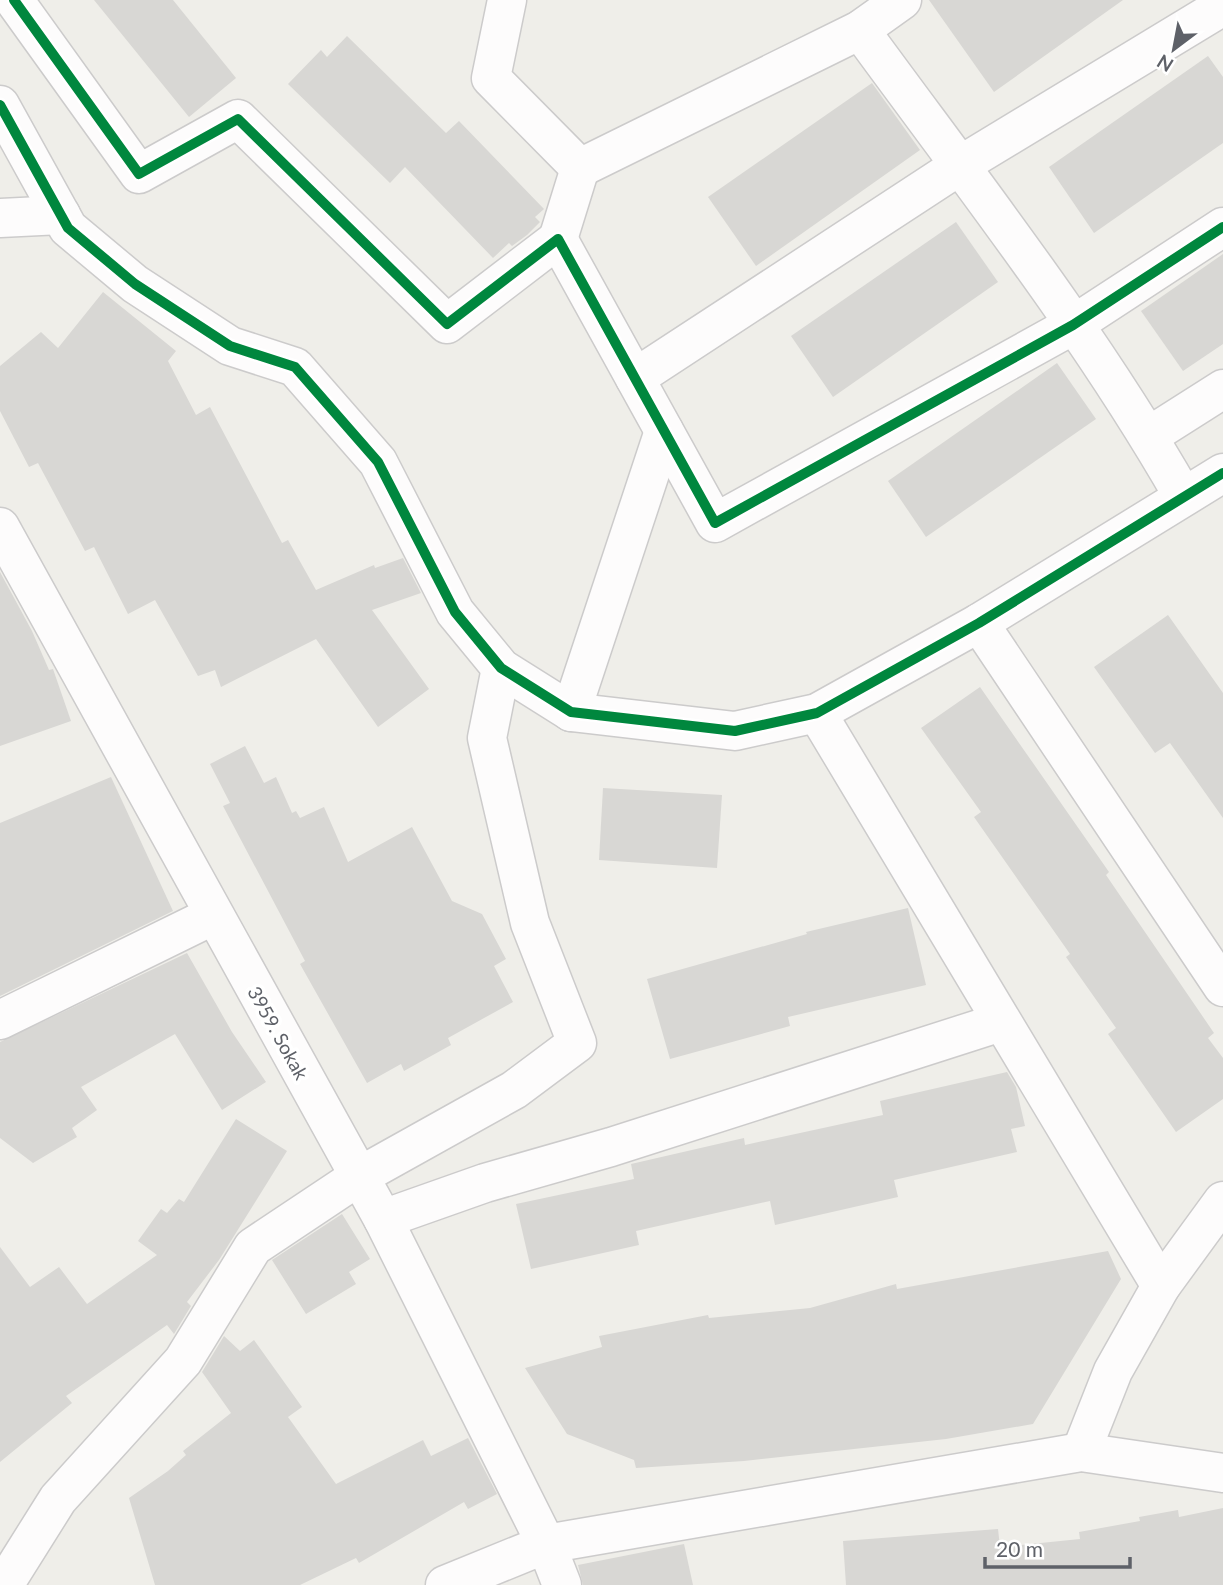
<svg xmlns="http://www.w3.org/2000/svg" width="1223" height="1585" viewBox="0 0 1223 1585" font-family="Lato,sans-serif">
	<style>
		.building { fill: #d8d7d4 }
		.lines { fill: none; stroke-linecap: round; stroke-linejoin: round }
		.minor-casing { stroke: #cccbcb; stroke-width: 41 }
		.minor { stroke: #fdfcfc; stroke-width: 38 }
		.cycleway-casing { stroke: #fff; stroke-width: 15 }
		.cycleway { stroke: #00873e; stroke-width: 10 }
		.labels { text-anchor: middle; stroke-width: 7; stroke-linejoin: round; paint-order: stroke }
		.street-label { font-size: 19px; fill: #5e6168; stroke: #fff }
	</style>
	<rect width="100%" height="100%" fill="#efeee9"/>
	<g class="building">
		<polygon points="94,0 173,0 236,78 189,117"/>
		<polygon points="929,0 1123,0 994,92"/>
		<polygon points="347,36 446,133 459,121 544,209 535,217 540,222 527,235 512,246 509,243 493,258 405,167 390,183 288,84 321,50 327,57"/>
		<polygon points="1208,56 1223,77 1223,143 1094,233 1049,167"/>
		<polygon points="872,83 920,150 756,266 708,197"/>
		<polygon points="956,222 998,282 833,397 791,336"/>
		<polygon points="1223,254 1223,344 1183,371 1141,311"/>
		<polygon points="103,292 176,351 168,361 196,415 210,407 282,543 288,540 316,590 374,565 375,568 403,558 421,593 372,610 429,689 378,727 316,639 221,687 215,670 198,676 155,600 128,614 94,547 85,551 38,463 29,467 0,411 0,366 41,332 58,348"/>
		<polygon points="1057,363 1096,419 926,537 888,481"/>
		<polygon points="0,572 32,631 49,670 53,669 71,721 0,746"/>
		<polygon points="1168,615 1223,693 1223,818 1170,743 1155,753 1094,667"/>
		<polygon points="980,687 1109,872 1106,875 1214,1033 1208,1038 1223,1058 1223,1099 1176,1132 1108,1034 1116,1028 1066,957 1070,954 974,817 981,812 921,728"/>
		<polygon points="245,746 264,783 276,777 292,813 296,811 300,818 324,807 348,862 412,827 452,901 482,914 506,959 494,966 513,1002 448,1038 451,1045 404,1071 401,1064 367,1083 300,964 305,961 223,806 230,803 210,764"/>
		<polygon points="111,777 173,911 0,996 0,823"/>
		<polygon points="603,788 722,795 717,868 599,860"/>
		<polygon points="908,908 926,985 788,1017 790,1026 670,1059 647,979 807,934 806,932"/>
		<polygon points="187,953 232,1032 266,1082 222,1110 175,1034 81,1087 97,1110 72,1128 77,1137 33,1163 0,1138 0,1042"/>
		<polygon points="1007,1072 1016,1087 1025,1126 1011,1129 1017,1152 894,1180 898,1197 775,1225 770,1201 636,1231 639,1245 531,1269 516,1204 634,1179 631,1164 744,1138 745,1145 883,1115 880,1101"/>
		<polygon points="236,1119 287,1151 219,1260 187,1302 191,1306 174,1334 167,1325 66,1396 72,1403 0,1462 0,1247 30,1287 59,1267 87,1304 157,1255 138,1241 161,1209 167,1213 179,1199 184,1202"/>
		<polygon points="342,1214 370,1259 349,1272 356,1284 306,1314 272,1260"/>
		<polygon points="1108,1251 1121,1279 1033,1424 946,1439 744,1461 636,1468 634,1460 567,1434 525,1368 602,1347 599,1336 708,1315 709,1318 810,1308 896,1284 897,1289"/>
		<polygon points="224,1336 240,1351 254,1340 302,1407 288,1417 336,1484 423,1440 431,1456 468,1438 497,1494 468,1509 464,1502 359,1563 356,1558 300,1585 155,1585 129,1498 168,1471 186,1455 183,1451 231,1413 202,1372"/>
		<polygon points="1223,1508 1223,1585 846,1585 843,1541 998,1529 1000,1547 1080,1539 1079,1532 1140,1521 1139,1517 1178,1510 1179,1517"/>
		<polygon points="684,1544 693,1585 583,1585 578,1565"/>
	</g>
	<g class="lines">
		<g class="minor-casing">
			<g id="minor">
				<polyline points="14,0 139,174 238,119 447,324 558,239 715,523 1073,325 1223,227"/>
				<polyline points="507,0 491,78 580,168 860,30 902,0"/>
				<path d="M860,30c111,152 230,303 323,466"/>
				<polyline points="0,105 68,228 135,284 230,346 295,367 378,462 455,612 501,668 571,712 735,731 817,713 979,623 1223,473"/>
				<polyline points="0,218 61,215"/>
				<polyline points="558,239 580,168"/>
				<polyline points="635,378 959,166 1223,6"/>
				<polyline points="1149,436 1223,389"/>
				<polyline points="0,527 383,1219 546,1544 562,1585"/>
				<polyline points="979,623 1223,987"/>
				<polyline points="571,712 664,431"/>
				<polyline points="817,713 1161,1286"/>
				<polyline points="0,1020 212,916"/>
				<polyline points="383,1219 485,1183 611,1147 1001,1022"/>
				<polyline points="1081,1452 1113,1371 1161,1286 1223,1201"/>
				<polyline points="4,1585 58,1499 183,1361 253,1247 358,1177 514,1090 577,1043 530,923 487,738 501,668"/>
				<polyline points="445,1585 546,1544 1081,1452 1223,1473"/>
			</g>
		</g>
		<use href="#minor" class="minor"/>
		<g class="cycleway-casing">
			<g id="cycleway">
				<polyline points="14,0 139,174 238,119 447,324 558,239 715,523 1073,325 1223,227"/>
				<polyline points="0,105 68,228 135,284 230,346 295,367 378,462 455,612 501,668 571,712 735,731 817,713 979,623 1223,473"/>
			</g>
		</g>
		<use href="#cycleway" class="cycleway"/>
	</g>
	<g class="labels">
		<g class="street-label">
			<text transform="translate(278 1033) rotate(61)" y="7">3959. Sokak</text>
		</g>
	</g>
	<g transform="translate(1174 49) rotate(212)" stroke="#ffffff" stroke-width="5" paint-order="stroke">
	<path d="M0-5L12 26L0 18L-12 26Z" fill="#5e6168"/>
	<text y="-10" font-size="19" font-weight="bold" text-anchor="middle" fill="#5e6168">N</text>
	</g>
	<path d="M985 1557v10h145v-10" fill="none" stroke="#5e6168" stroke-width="3.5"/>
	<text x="996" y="1557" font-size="21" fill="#5e6168" stroke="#ffffff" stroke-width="5" paint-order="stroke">20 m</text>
</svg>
